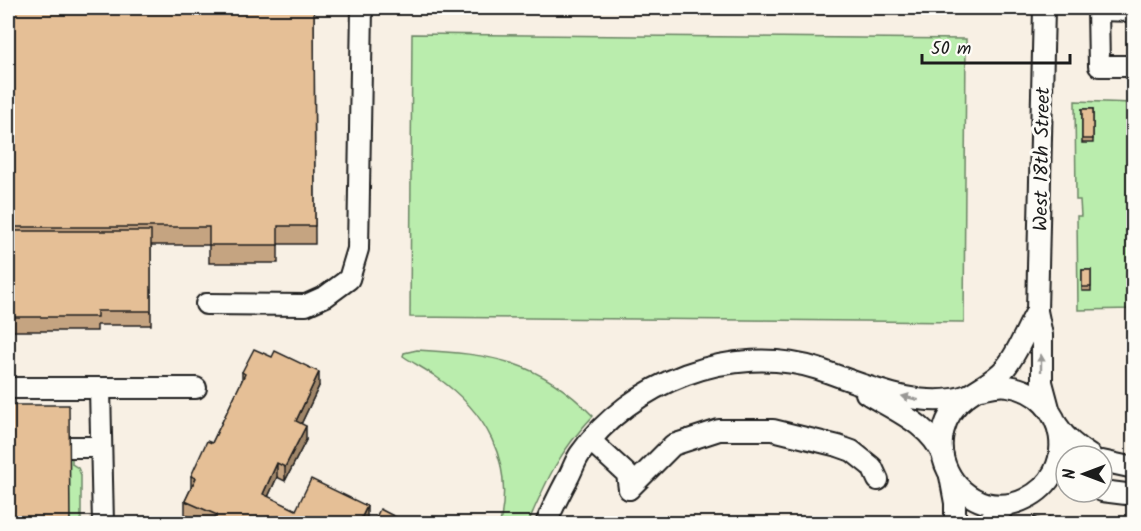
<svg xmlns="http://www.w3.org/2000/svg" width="1141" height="531" viewBox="0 0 1141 531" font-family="Kalam,sans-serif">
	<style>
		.green { fill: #baedad; stroke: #6b8464; stroke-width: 1.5 }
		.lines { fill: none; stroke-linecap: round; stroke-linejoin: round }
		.minor-casing { stroke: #1c1c1c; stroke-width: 24 }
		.minor { stroke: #fdfcf7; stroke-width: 20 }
		.wall { fill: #c5a481; stroke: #1c1c1c; stroke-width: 1.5 }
		.shaded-wall { fill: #a08669; stroke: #1c1c1c; stroke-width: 1.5 }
		.building { fill: #e5bf96; stroke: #1c1c1c; stroke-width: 1.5 }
		.oneway { fill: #989794 }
		.labels { text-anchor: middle; stroke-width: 6; stroke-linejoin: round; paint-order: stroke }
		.street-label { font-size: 20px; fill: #1c1c1c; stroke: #fdfcf7 }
	</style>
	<rect width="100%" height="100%" fill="#f8f0e4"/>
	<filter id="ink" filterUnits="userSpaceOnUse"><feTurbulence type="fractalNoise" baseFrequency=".0167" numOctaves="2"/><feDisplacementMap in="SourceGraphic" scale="12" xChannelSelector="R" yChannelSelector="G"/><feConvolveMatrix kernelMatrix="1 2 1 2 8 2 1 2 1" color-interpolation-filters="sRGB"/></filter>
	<g filter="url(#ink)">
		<g class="green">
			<polygon points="412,34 966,39 964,322 410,317"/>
			<polygon points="1075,101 1133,103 1133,309 1078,310 1077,216 1081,216 1080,200 1076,200"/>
			<path d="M417,350c74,4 122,10 176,66 -34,36 -46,63 -65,107h-28c14,-62 -14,-112 -65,-147 -10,-7 -22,-13 -32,-20l1,-3z"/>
			<polygon points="69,457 72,457 72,464 78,468 81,475 81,523 69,523"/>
		</g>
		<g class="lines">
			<g class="minor-casing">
				<g id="minor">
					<polyline points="1044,8 1037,311 1042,335 1042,382 1049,408"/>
					<polyline points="1098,8 1099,66 1134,66"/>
					<polyline points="1098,10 1134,11"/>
					<polyline points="206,304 306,305 326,296 349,279 358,249 362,8"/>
					<polyline points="8,388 196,388"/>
					<polyline points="100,389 103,524"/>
					<path d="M981,389c9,-2 18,-5 27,-3 60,9 72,87 17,113 -12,6 -27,7 -40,4 -16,-5 -30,-17 -37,-32 -13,-26 -5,-57 18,-74 13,-10 29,-16 40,-30 13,-16 20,-38 31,-56"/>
					<path d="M866,393c27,17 64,31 77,63"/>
					<path d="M1058,426c8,13 20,22 33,30"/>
					<polyline points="591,441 627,474 629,489"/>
					<polyline points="69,447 101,447"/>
					<polyline points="1102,461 1134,468"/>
					<polyline points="950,476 955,503 955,524"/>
					<polyline points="629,489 673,445 719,430 773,430 838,446 852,451 872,467 878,480"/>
					<polyline points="1102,491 1134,495"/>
					<path d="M546,524c6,-16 14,-31 22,-46 4,-7 7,-17 12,-24 50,-72 153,-112 238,-85 45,15 103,43 150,26"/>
					<polyline points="986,524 1007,505"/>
				</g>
			</g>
			<use href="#minor" class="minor"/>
		</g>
		<g class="wall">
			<polygon points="8,8 314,8 315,244 278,244 278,263 209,263 209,245 151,245 151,325 97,325 97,331 8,331"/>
			<rect x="1082" y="109" width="11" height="34"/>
			<rect x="1082" y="270" width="9" height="21"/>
			<polygon points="242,372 319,386 301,424 306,440 285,481 277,477 268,497 296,510 367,520 366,521 371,524 204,524 185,515 185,501 191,488 191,476 212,443 242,381"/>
		</g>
		<g class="shaded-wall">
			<polygon points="319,372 319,386 296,435 296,421"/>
			<polygon points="306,426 306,440 285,481 285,467"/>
			<polygon points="277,463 277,477 263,508 263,494"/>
			<polygon points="367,506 367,520 365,524 361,519"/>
		</g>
		<g class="building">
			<polygon points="8,8 314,8 315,226 278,226 278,245 209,245 209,227 8,227"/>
			<rect x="1082" y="109" width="11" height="30"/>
			<polygon points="8,231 151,231 151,311 97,311 97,317 8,317"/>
			<rect x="1082" y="270" width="9" height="17"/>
			<polygon points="254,349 272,357 275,351 319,372 296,421 306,426 285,467 277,463 263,494 296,510 311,479 367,506 361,519 371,524 213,524 217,515 185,501 196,478 191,476 207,441 212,443 245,374 242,372"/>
			<polygon points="8,405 69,405 70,524 8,524"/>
			<polygon points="380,509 409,524 373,524"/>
			<polygon points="1034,517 1046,522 1049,517 1059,522 1060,520 1067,524 1031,524"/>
		</g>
		<defs><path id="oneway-solid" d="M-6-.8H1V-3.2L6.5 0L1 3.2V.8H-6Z" transform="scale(1.5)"/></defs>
		<g class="oneway">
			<use href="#oneway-solid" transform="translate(1041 363) rotate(-90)"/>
			<use href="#oneway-solid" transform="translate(910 398) rotate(-166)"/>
		</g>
	</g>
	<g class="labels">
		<g class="street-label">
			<text transform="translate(1041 159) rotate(-89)" y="7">West 18th Street</text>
		</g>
	</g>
	<rect width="1141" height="531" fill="none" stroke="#fdfcf7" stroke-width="30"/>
	<rect x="15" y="15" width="1111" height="501" fill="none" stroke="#1c1c1c" stroke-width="2" filter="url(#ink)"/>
	<g transform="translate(1084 474) rotate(270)"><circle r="28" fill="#fdfcf7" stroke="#a3a29f" stroke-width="1.5"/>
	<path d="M0-4.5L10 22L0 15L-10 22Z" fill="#1c1c1c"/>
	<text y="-9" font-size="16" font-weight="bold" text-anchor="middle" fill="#1c1c1c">N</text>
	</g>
	<path d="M922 54v9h148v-9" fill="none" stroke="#1c1c1c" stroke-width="3"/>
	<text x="931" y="54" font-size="18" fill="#1c1c1c" stroke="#fdfcf7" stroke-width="4.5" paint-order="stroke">50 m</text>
</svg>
